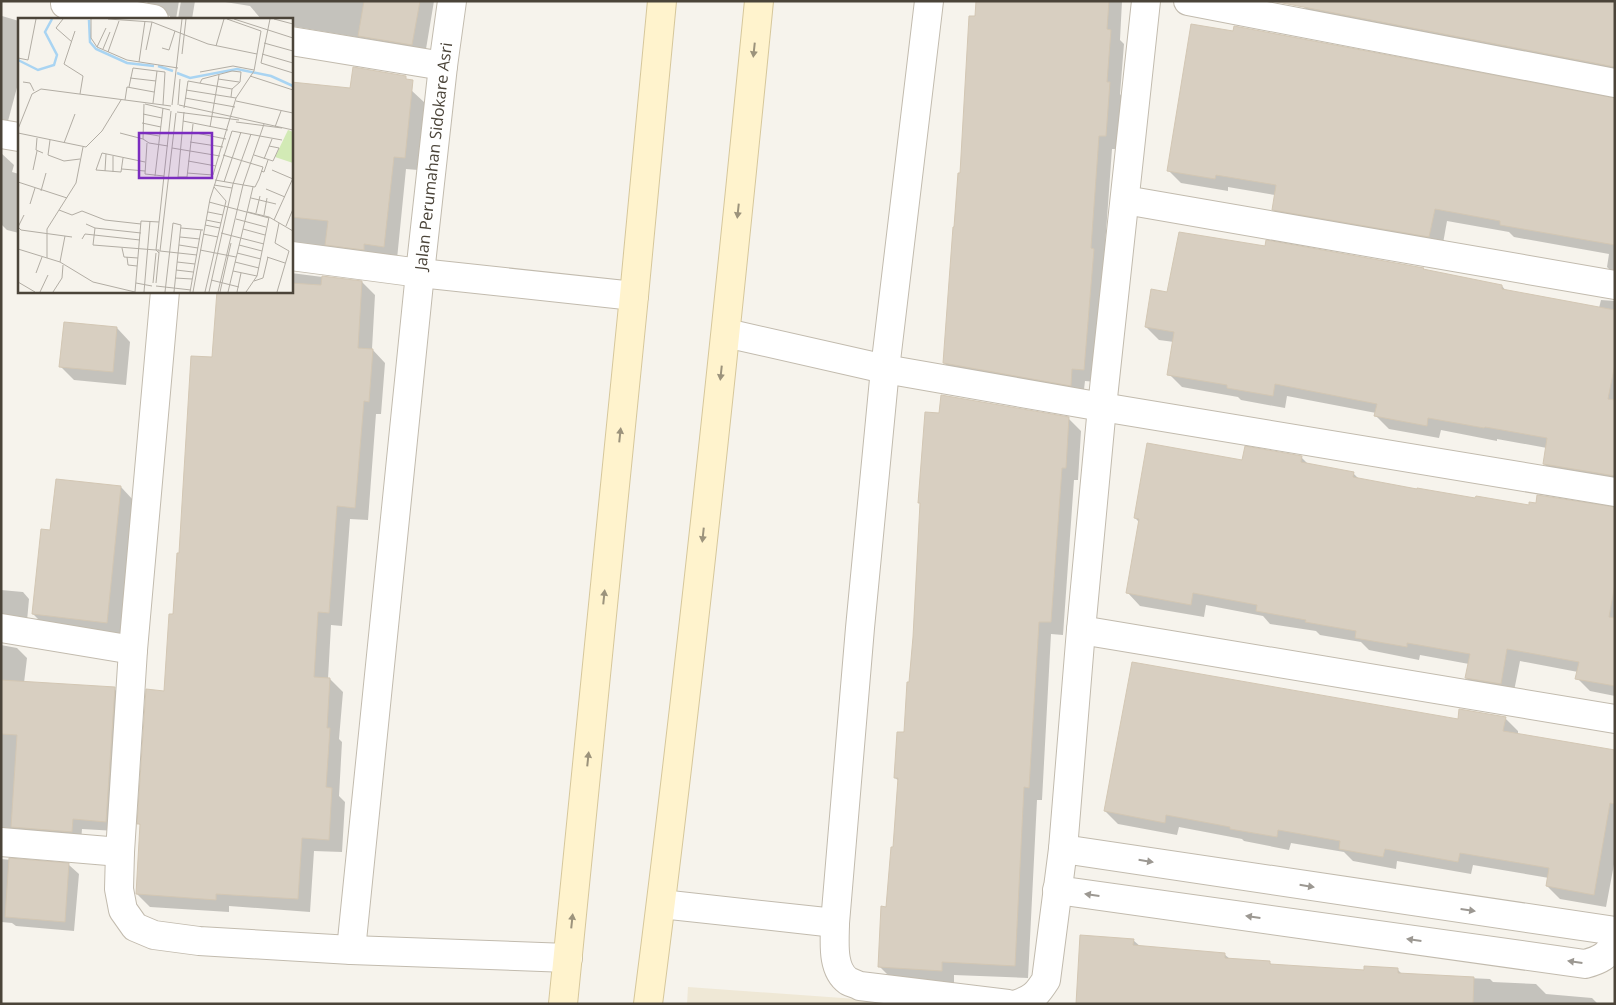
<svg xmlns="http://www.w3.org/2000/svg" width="1616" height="1005" viewBox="0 0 1616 1005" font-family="'Open Sans',sans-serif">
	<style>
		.education { fill: #efe8d6 }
		.shadow { fill: #0003 }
		.building { fill: #d8cfc1; stroke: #d3c7b4 }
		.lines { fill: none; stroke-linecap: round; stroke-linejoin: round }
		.minor-casing { stroke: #c2bbae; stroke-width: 30 }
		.secondary-casing { stroke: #d6c79b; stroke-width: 30 }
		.minor { stroke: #fff; stroke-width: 28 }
		.secondary { stroke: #fff3cd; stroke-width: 28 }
		.oneway { fill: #9c937c }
		.oneway2 { fill: #9c9892 }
		.labels { text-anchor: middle; stroke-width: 5; stroke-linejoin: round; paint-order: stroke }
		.street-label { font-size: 16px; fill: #4b4439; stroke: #fff }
		.inset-river { fill: none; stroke: #a9d4f2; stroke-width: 2.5 }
		.inset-road { fill: none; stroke: #b2ada4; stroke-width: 1 }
		.view { fill: #7b2cbf; fill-opacity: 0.15; stroke: #7b2cbf; stroke-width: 2.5 }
		.inset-edge { fill: none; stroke: #4b4439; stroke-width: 2.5 }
	</style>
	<rect width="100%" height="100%" fill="#f6f3ec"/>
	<polygon class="education" points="688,987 927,1004 687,1004"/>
	<g class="shadow">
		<polygon points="146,1 179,1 176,19 170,19 170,16 158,14"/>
		<polygon points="181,1 195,1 192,19 178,19"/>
		<polygon points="219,1 434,1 426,49 291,26 291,19 261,19 250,6"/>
		<polygon points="977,1 1122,1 1120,40 1124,44 1120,94 1122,97 1119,149 1112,149 1104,260 1106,263 1097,382 1085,381 1083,398 957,376 944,363"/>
		<polygon points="1615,1 1615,77 1316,20 1303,6"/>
		<polygon points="2,16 19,21 19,80 4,136 1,140"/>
		<polygon points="291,83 351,89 411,90 425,103 418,170 406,169 397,259 291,260"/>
		<polygon points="1615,99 1615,275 1607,267 1609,254 1514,237 1509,232 1447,221 1442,249 1286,222 1273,209 1275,195 1228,187 1228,191 1181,183 1168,170"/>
		<polygon points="1,153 14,165 12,172 19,174 19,233 7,230 1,224"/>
		<polygon points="1266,248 1423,269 1425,271 1502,286 1507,292 1599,308 1601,300 1615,301 1615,486 1557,477 1544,464 1547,448 1497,439 1497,441 1441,430 1439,438 1389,429 1376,416 1376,413 1287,396 1285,408 1241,400 1238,397 1182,387 1169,374 1174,342 1159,340 1146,327 1168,294"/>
		<polygon points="291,273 362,282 375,295 372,349 385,363 381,414 376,414 368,520 350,519 342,626 331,625 328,679 330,679 343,692 339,739 342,742 339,796 345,802 342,852 314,851 310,912 229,906 229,912 150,907 137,894 142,827 139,824 165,692 180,554 213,359 291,291"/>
		<polygon points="117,328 130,342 126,385 74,380 60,366"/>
		<polygon points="1068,418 1081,431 1078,480 1074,480 1063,635 1051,634 1042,800 1037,800 1028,978 954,975 954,983 892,979 879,966 894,849 899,781 895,778 905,734 914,637 921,504 919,502"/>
		<polygon points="1301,457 1309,465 1353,473 1360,480 1476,499 1530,506 1615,508 1615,696 1590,691 1577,678 1578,672 1520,661 1513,696 1479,691 1466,678 1469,664 1420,655 1419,660 1369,650 1361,642 1320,635 1316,631 1270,624 1263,616 1206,605 1204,617 1140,606 1127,592 1140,523 1135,518 1243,462"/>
		<polygon points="121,487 134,501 120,636 46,627 33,614"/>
		<polygon points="1,590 23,592 29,599 27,621 1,621"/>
		<polygon points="1,645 17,648 27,658 24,683 114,689 124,698 116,831 82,829 81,841 1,840"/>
		<polygon points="1505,718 1518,731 1518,735 1614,752 1615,750 1615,859 1606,907 1560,899 1547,886 1549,878 1473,865 1471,874 1397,861 1396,869 1353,861 1344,852 1291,843 1289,850 1244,841 1242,839 1179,827 1177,835 1118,824 1105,811 1459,720"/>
		<polygon points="1,859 69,865 79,874 74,931 16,926 12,923 1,922"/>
		<polygon points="1133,940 1141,947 1224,954 1230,959 1269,962 1273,966 1365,971 1397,969 1403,975 1490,979 1493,982 1536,984 1546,994 1592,998 1598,1004 1078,1004"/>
	</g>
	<g class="building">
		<polygon points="364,1 420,1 412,45 358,36"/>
		<polygon points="976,1 1109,1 1107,29 1111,30 1107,82 1110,82 1106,136 1099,136 1091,248 1094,249 1084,370 1072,369 1071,386 943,363 953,227 954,227 958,173 960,173 969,16 975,16"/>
		<polygon points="1272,1 1615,1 1615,67"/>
		<polygon points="1191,24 1233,31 1234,26 1615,98 1615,245 1500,225 1500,221 1435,209 1429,237 1272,210 1276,185 1216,175 1215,179 1167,171"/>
		<polygon points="353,67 406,76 406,79 413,80 405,158 394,157 384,247 364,244 364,250 325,245 328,221 291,217 291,82 350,88"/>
		<polygon points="1179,232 1265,246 1266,240 1424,268 1423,269 1502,285 1502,289 1615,310 1615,364 1608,399 1615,400 1615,476 1543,464 1547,438 1485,427 1484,428 1428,418 1427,426 1374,416 1377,404 1275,384 1273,396 1227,388 1227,385 1167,375 1174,332 1145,327 1151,289 1167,292"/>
		<polygon points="322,276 362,281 358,348 373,349 369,402 364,401 355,508 337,506 329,613 318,612 314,677 330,678 327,728 330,728 326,787 332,788 329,840 302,838 298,899 216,894 216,900 136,894 140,824 137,824 146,689 164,691 169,614 173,614 177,553 179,553 191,356 212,357 217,291 291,291 291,283 321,285"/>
		<polygon points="64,322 117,327 113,372 59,367"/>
		<polygon points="941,395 1069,417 1066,468 1062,468 1051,622 1039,622 1029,788 1024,787 1015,966 942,962 942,971 878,967 881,906 886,907 891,847 893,847 898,778 894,778 897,732 904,732 907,682 909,682 913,637 920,503 918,503 925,412 939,413"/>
		<polygon points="1147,443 1242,460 1245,446 1302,456 1301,462 1354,472 1353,477 1417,489 1417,488 1475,498 1476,496 1529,505 1529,502 1536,503 1537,495 1615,507 1615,584 1609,617 1615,618 1615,686 1575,679 1579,662 1507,649 1501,684 1465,678 1470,654 1407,643 1407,647 1355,638 1356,631 1305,622 1306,620 1256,611 1257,605 1193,593 1191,605 1126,593 1139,519 1134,518"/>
		<polygon points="56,479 121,486 107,623 32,614 41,529 50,530"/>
		<polygon points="1132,662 1458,719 1459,709 1506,717 1503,731 1615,750 1615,804 1610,803 1594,895 1546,886 1549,868 1460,853 1458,862 1385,849 1383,857 1339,849 1340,841 1278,830 1277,837 1230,829 1230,827 1166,815 1165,823 1104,811"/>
		<polygon points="1,680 115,687 106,822 73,819 72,832 11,827 17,735 1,734"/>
		<polygon points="9,858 69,863 65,922 5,917"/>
		<polygon points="1080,935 1134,939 1133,945 1225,953 1225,958 1270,961 1270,964 1364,970 1364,966 1398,968 1398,973 1474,977 1473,1004 1076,1004"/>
	</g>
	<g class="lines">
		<g class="minor-casing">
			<g id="minor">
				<path d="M929,1l-44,368 -25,259 -25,295c0,17 -4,46 13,58 4,2 8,3 12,5l148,18"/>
				<polyline points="1188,1 1615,83"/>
				<polyline points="65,4 154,19"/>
				<polyline points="291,41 443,66"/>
				<polyline points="1,134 19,137"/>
				<polyline points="1125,200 1615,285"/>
				<polyline points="291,256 420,273 634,296"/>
				<polyline points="165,291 133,650 120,852 119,889 123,910 135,927 154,935 199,941 351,950 568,958"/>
				<polyline points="726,333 885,369 1102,407 1615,492"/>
				<polyline points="1,628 133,650"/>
				<polyline points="1081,630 1615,719"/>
				<polyline points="1,842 120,852"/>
				<polyline points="1063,849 1615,931"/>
				<path d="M1057,890l528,74c15,-4 23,-8 30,-22"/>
				<polyline points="661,904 835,923"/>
				<path id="s1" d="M351,950l69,-677 23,-207 9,-65"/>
				<path d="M1017,1004c16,-5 20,-10 29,-24l17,-131 18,-219 21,-223 44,-406"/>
			</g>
		</g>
		<g class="secondary-casing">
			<g id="secondary">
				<polyline points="563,1004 634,296 662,1"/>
				<path d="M648,1004c43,-334 78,-668 111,-1003"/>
			</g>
		</g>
		<use href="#minor" class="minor"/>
		<use href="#secondary" class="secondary"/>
	</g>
	<defs><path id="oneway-solid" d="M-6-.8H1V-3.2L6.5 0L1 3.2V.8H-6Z" transform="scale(1.25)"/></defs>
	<g class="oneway">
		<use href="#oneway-solid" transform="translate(754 50) rotate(96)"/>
		<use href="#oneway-solid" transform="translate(738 211) rotate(96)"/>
		<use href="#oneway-solid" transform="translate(721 373) rotate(96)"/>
		<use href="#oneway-solid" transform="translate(620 435) rotate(-84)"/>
		<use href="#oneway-solid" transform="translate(703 535) rotate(96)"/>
		<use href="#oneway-solid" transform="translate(604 597) rotate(-84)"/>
		<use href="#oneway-solid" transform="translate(588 759) rotate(-84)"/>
		<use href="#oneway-solid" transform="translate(572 921) rotate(-84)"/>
	</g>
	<g class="oneway2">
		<use href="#oneway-solid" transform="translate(1146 861) rotate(9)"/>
		<use href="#oneway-solid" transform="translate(1307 886) rotate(9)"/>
		<use href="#oneway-solid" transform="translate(1092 895) rotate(-172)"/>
		<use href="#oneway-solid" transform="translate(1468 910) rotate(8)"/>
		<use href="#oneway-solid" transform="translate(1253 917) rotate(-172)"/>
		<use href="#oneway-solid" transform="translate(1414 940) rotate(-172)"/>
		<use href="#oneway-solid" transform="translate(1575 962) rotate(-172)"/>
	</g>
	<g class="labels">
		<g class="street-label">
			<text dy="6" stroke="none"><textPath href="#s1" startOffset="798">Jalan Perumahan Sidokare Asri</textPath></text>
		</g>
	</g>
	<g transform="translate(18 18)">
		<rect width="275" height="275" fill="#f6f3ec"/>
		<path d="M270,112l5,2v31l-18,-6z" fill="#d2eab5"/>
		<path class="inset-river" d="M71,2l1,22 6,7 31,14 27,3M0,42l20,10 16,-5 3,-10 -12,-23 7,-13M140,48l15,5M159,55l13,5 47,-9 34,7 22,10"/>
		<path class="inset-road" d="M45,1l-7,9 16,14M73,1v19l6,9 30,13 51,8M90,1l44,3 56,22 49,10 -3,17 -18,27 -23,77M209,1l34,12 -4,23M216,1l59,19M252,1l-9,44 32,10M256,1l19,5M57,13l-11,33 19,12 -3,18M246,25l29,8M198,28l8,-27M79,29l9,-19M144,30l7,2 6,-19M85,31l7,-17M128,32l6,-28M90,34l11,-31M164,36l4,-35M244,36l31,9M0,40l10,2 8,-41M121,44l6,-41M182,54l33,-6 21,4M232,58l43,14M112,60l26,3M200,61l21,3M5,64l7,1 4,8M182,65l2,-4 30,-8 9,1 -1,10 -8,7 -1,8M111,69l4,-19 32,4 -2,33M168,72l50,8M167,80l50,9M107,82l2,-13 27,5M218,83l57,12M135,85l4,-32M126,86l-1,35 6,4 19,3M127,86l25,6M154,87l10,-86M160,87l2,-26M161,87l114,25M166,90l4,-27 44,8M159,94l62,8M166,94l-6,65h9l6,-53M125,96l19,4M165,103l45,9M218,104l46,6M124,105l19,4M192,109l9,-52M257,109l6,-16M0,111l14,-35 9,-5 130,17M173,114l35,7M0,115l68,14 16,-16 19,-31M102,115l23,6M124,115l17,3M19,120l-1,12 7,3M32,122l-2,15 16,6 16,-2M172,124l33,5M46,125l11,-29M129,125l-2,31 19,2M154,130l48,8M236,137l19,6 6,-13 -10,-2M105,140l-2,14 -25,-2 6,-17 43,9M246,141l8,-20M170,143l28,5M104,151l23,2M15,152l4,-19M254,152l21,9M87,153l1,-17M243,153l3,1 4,-12M95,154v-16M169,155l26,2M137,158l8,-68M197,162l40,7 4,-8 4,-12 -40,-12M0,164l49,16M206,164l17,-50M196,167l18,3M248,171l19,8M23,173l5,-18M233,180l25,6M191,184l60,16M12,186l5,-16M41,192l13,5 10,-4 23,9 36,4M190,194l15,3M230,194l21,5 24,14M238,195l4,-17M6,197l-6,12 3,3 51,7M246,197l3,-17M218,201l30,8M188,202l15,3M256,202l19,-42M68,206l9,4 -2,17 63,5M187,207l15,3M268,208l7,-17M77,210l46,5M163,210l22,2M225,211l22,6M203,215l43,11M185,216l15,3M162,219l20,2M64,221l3,-5 55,6M161,227l19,3M221,227l23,6M104,230l2,9 14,1M0,231l42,13 33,20 42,10M138,232l3,3v-3h-3l15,-139M182,232l36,7M142,233l37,4M142,233l16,-138M219,235l24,6M109,239l1,8 9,1M249,239l18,6M29,240v-29l29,-46 7,-36M42,244l5,-26M159,244l18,2M217,244l24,6M158,252l17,2M215,253l24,5M18,255l6,-16M157,260l17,1M193,262l28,7M236,263l9,-3 5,-21M0,264l17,10M118,265l16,3M135,265l3,-30M138,265l3,-30M138,268l35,4M22,274l8,-17M35,274l9,-14 1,-13M117,274l6,-71 18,1M126,274l6,-71M147,274l8,-69 8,2 -7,67M172,274l11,-62M175,274l17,-93 22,-68 50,9M187,274l21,-91 -12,-14M191,274l24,-108 18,-50M200,274l25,-107 21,-61M202,274l11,-49M210,274l25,-105M219,274l4,-19M228,274l11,-16 12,-59M259,274l12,-41 -14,-8 4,-20"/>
		<path class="view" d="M121,115h73v45h-73z"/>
		<rect width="275" height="275" class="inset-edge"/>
	</g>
	<rect width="1616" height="1005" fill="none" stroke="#4b4439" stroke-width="5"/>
</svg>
